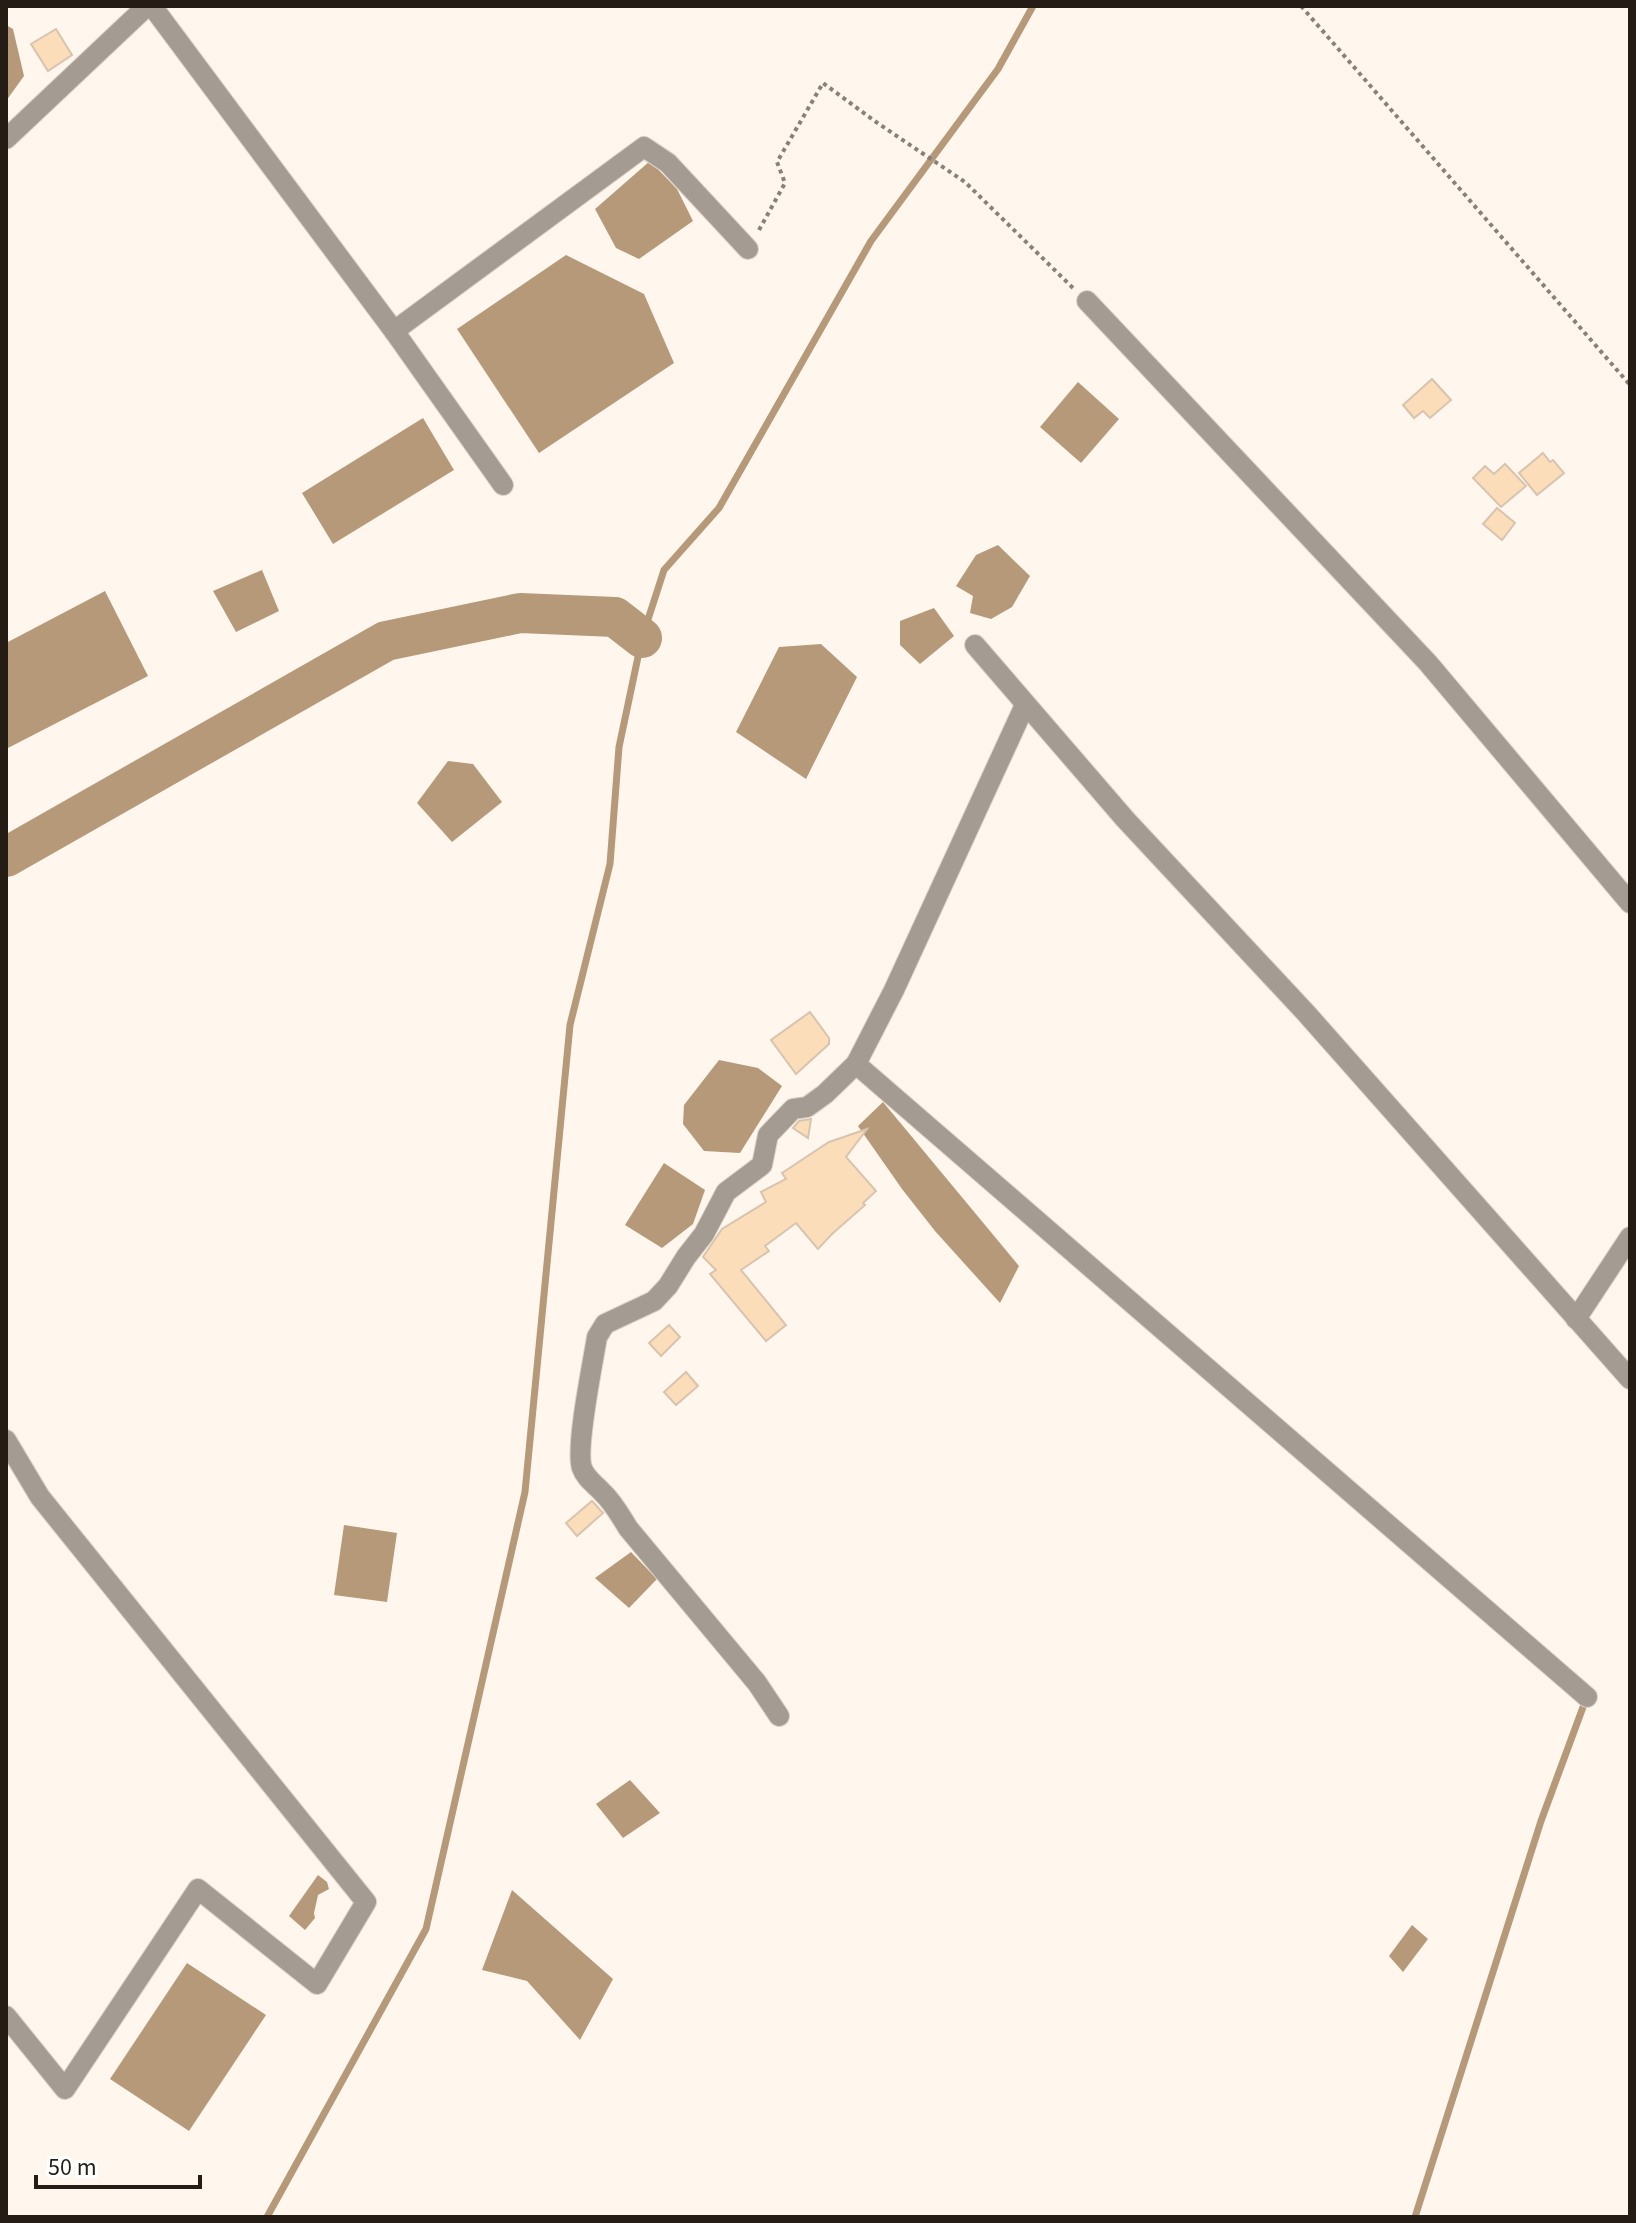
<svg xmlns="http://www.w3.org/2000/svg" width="1636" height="2223" viewBox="0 0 1636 2223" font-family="'Source Sans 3',sans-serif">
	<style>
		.water { fill: #b69978 }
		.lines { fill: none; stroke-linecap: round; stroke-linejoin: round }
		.stream { stroke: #b69978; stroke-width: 7 }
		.river { stroke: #b69978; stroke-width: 40 }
		.building { fill: #fcddba; stroke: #d8c4ae; stroke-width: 2 }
		.minor-casing { stroke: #dcd4cb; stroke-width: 22 }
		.path { stroke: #898179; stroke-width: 4; stroke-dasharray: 4 4; stroke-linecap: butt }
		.minor { stroke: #a49c92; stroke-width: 20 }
	</style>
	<rect width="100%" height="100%" fill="#fff7ee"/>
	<g class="water">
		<polygon points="6,25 13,29 24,76 6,101"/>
		<polygon points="650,161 677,189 693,221 639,259 616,248 595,209"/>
		<polygon points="566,255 644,294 674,363 539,453 457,329"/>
		<polygon points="1078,382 1119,419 1081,463 1040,427"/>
		<polygon points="423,418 454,470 333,544 302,493"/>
		<polygon points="998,545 1030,576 1012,607 991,619 970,613 973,596 956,586 976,555"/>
		<polygon points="262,570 279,611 236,632 213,591"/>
		<polygon points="105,591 148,676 6,749 6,643"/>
		<polygon points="934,608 954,636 920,664 900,645 900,621"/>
		<polygon points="821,644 857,677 806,779 736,732 779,647"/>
		<polygon points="448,761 473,764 502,802 452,842 417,803"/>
		<polygon points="719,1060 758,1068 782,1086 740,1153 704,1151 683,1124 684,1105"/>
		<polygon points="883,1102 1019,1266 1000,1303 935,1231 902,1189 858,1126"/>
		<polygon points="664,1163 705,1190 693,1224 662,1248 625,1225"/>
		<polygon points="344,1525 397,1533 387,1602 334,1595"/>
		<polygon points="631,1552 657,1579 629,1608 595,1578"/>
		<polygon points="630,1780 660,1813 623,1838 596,1804"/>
		<polygon points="318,1875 327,1882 329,1889 318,1895 314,1913 315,1918 305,1930 289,1916"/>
		<polygon points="512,1890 613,1979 580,2040 527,1981 482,1970"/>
		<polygon points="1412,1925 1428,1939 1403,1972 1389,1956"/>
		<polygon points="187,1963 266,2015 189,2131 110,2079"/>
	</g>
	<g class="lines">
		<g class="stream">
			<polyline points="267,2217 426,1929 525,1492 570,1025 610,864 619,747 642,638 664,570 719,508 871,241 998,69 1033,6"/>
			<polyline points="1415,2217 1541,1821 1586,1699"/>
		</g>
		<polyline class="river" points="6,857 386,641 520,613 615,617 642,638"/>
	</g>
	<g class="building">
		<polygon points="56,29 72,55 48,71 31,44"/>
		<polygon points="1432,379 1451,400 1430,418 1423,411 1414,418 1403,405"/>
		<polygon points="1543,453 1550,462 1553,460 1564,473 1537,495 1519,473"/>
		<polygon points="1505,464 1526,486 1501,507 1473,478 1485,466 1494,474"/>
		<polygon points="1497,508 1515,523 1502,540 1483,524"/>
		<polygon points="810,1012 829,1038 829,1044 796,1074 771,1040"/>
		<polygon points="811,1119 808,1138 793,1128 799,1121"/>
		<polygon points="867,1129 846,1157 876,1191 863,1203 865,1205 832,1234 818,1249 796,1223 765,1246 769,1251 741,1270 786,1325 766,1341 710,1274 716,1270 703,1257 722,1229 766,1202 761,1192 786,1179 782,1173 829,1142"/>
		<polygon points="669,1325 680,1337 661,1356 649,1343"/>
		<polygon points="686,1372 698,1386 676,1405 664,1392"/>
		<polygon points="592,1501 603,1513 577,1536 566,1523"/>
	</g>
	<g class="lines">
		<g class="minor-casing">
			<g id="minor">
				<polyline points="152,6 394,331 503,485"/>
				<polyline points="6,139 147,6"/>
				<polyline points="1087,301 1428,663 1630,903"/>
				<polyline points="394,331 644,147 668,163 748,249"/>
				<polyline points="975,645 1125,819 1306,1013 1630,1379"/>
				<polyline points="856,1064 1587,1697"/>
				<polyline points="1576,1319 1630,1237"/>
				<polyline points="6,1440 40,1497 366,1902 317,1984 198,1889 65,2089 6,2016"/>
				<path d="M779,1716l-22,-33 -129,-155c-8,-13 -15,-26 -26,-36 -7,-8 -16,-13 -20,-24 -7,-19 11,-106 15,-131l8,-13 49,-23 14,-15 18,-29 18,-23 22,-42 36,-27 6,-30 25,-26 14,-2 18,-13 31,-30 38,-74 131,-285"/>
			</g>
		</g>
		<g class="path">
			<polyline points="1301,6 1630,385"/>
			<polyline points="759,230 785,183 777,162 823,83 876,122 965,182 1073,288"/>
		</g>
		<use href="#minor" class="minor"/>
	</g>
	<rect width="1636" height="2223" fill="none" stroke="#251d15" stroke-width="16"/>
	<path d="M36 2175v12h164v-12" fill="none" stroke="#251d15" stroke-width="4"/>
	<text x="48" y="2175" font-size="24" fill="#251d15" stroke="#ffffff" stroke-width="6" paint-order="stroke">50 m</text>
</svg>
